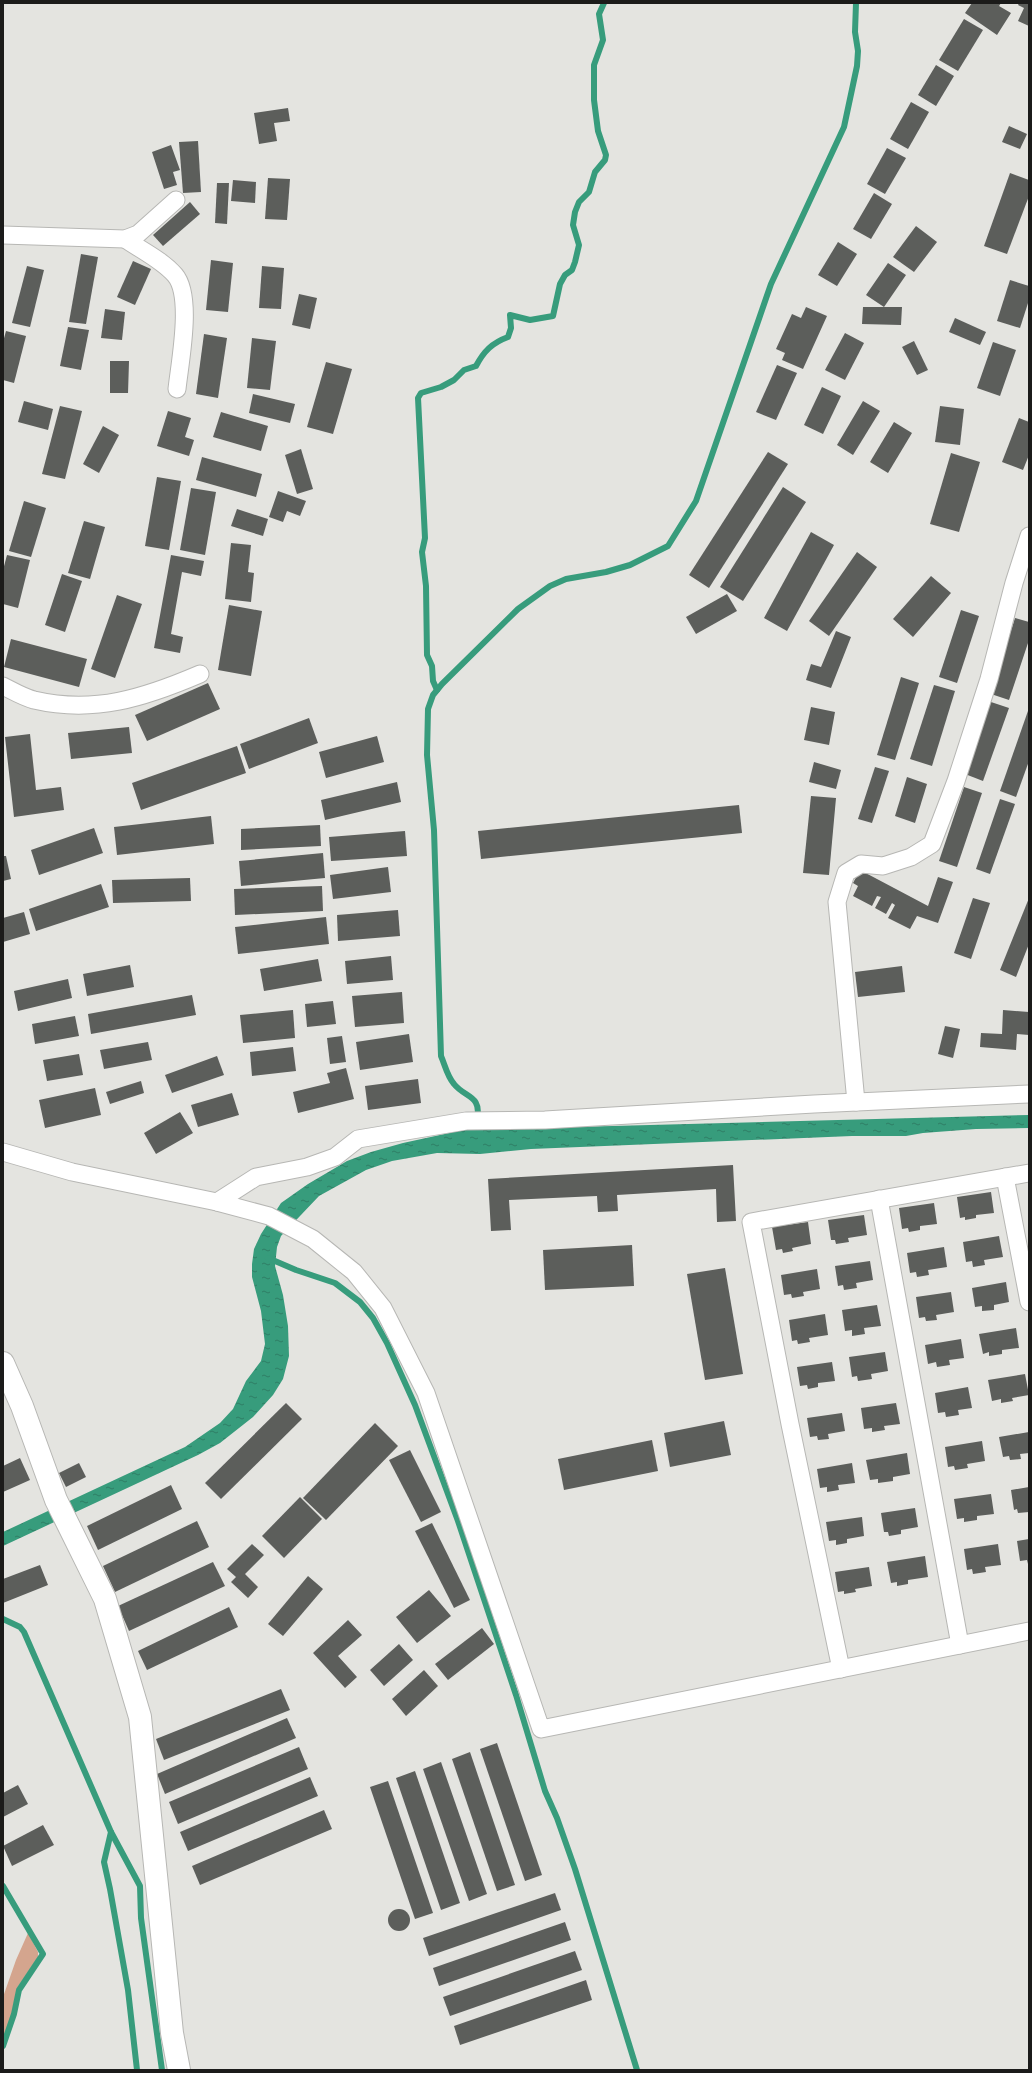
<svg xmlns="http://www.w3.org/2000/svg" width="1032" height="2073" viewBox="0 0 1032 2073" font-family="'Playfair Display',serif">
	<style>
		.grass { fill: #d4a58e }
		.water { fill: url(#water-ripples) }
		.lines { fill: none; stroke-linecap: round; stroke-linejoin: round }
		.stream { stroke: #379c7c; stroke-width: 6 }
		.building { fill: #5c5e5b }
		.street-casing { stroke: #b7b7b4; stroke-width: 19 }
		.secondary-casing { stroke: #b7b7b4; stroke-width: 24 }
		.street { stroke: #fff; stroke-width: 17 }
		.secondary { stroke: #fff; stroke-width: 22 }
	</style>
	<defs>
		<pattern id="water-ripples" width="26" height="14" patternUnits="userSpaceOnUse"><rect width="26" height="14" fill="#379c7c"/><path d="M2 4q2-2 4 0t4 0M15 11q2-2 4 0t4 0" fill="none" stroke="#2e7e65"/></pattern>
	</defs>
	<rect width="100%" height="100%" fill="#e4e4e0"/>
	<polygon class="grass" points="28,1933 38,1952 38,1957 17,1988 12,2013 3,2039 3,1997 16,1960"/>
	<polygon class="water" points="1029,1115 1029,1128 976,1129 923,1133 906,1136 852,1136 531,1149 480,1154 437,1153 392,1161 366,1170 319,1196 281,1236 277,1247 275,1266 283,1295 288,1326 289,1356 283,1379 273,1395 253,1417 220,1443 198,1455 3,1546 3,1532 185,1447 220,1423 233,1409 246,1381 261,1361 265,1344 261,1311 252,1277 252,1264 254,1249 261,1234 281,1203 308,1184 347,1161 371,1152 403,1143 463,1130"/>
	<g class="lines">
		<g class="stream">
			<path d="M437,690l-4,-9 -1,-15 -5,-11 -1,-69 -4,-34 3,-14 -7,-140 3,-5 20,-6 13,-7 10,-10 12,-4c8,-15 16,-23 32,-29l3,-9 -1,-13 20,5 23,-4 7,-32 5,-9 7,-5 3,-8 4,-17 -6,-20 2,-13 4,-10 10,-10 6,-20 10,-12 1,-5 -8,-24 -4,-31v-35l9,-25 -4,-26 5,-11"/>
			<path d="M477,1119c5,-24 -12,-21 -23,-35 -7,-8 -9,-19 -13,-28l-7,-226 -7,-75 1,-46 5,-14 9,-11 76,-75 32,-23 16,-7 40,-7 24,-7 38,-19 28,-45 75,-217 73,-157 13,-61 1,-15 -3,-19 1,-29"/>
			<polyline points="268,1258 296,1270 335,1283 360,1302 373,1318 387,1343 415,1405 458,1521 516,1695 545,1791 557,1818 575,1869 637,2070"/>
			<polyline points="3,1619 20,1627 24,1632 111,1832 104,1862 110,1889 128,1990 137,2070"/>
			<polyline points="111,1832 140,1886 141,1918 162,2070"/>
			<polyline points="3,1886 43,1954 19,1990 14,2014 3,2046"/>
		</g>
	</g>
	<g class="building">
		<polygon points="972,3 1001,3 999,6 1011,13 997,35 965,13"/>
		<polygon points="1019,3 1029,3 1029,26 1018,21 1024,8 1018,5"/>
		<polygon points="964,19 983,30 958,71 939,60"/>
		<polygon points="936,65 954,76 936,106 918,95"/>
		<polygon points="911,102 929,112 908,149 890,139"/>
		<polygon points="288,108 290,121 274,123 277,141 259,144 254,113"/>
		<polygon points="1009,126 1027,134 1020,149 1002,142"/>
		<polygon points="198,141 201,192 183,193 179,142"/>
		<polygon points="171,145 180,170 173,172 177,185 164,189 152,152"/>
		<polygon points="887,148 906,158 885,194 867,184"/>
		<polygon points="1010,173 1029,180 1029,196 1007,254 984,246"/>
		<polygon points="268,178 290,179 287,220 265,219"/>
		<polygon points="233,180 256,182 255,203 231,201"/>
		<polygon points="217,183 229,183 227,224 215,223"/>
		<polygon points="874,193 892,204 871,239 853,229"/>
		<polygon points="190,202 200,214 163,246 153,235"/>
		<polygon points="916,226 937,242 914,272 893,257"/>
		<polygon points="838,242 857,254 837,286 818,275"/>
		<polygon points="81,254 98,257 86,324 69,322"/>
		<polygon points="211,260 233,263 228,312 206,310"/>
		<polygon points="133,261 151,269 135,305 117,297"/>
		<polygon points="888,263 906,275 884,307 902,307 901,325 862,324 863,307 884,307 866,295"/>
		<polygon points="27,266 44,270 30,327 12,323"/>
		<polygon points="262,266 284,268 281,309 259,308"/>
		<polygon points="1010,280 1029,286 1029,300 1020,328 997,321"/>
		<polygon points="299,294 317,298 310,329 292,325"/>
		<polygon points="806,307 827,316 803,369 782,360 785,353 776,349 792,314 801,318"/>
		<polygon points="105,309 125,312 122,340 101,338"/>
		<polygon points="955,318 986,332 980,345 949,332"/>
		<polygon points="68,327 89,330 81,370 60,366"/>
		<polygon points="6,331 26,336 14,383 3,380 3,342"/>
		<polygon points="845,333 864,343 845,380 825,370"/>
		<polygon points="204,334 227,338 218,398 196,394"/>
		<polygon points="252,338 276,341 270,390 247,388"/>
		<polygon points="914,341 928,370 917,375 902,347"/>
		<polygon points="993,342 1016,350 1000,396 977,388"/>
		<polygon points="110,361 129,361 128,393 110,393"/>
		<polygon points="326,362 352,369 333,434 307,427"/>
		<polygon points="777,365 797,373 776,420 756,412"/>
		<polygon points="822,387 841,396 823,434 804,425"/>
		<polygon points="253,394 295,404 290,423 249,413"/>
		<polygon points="24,401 53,409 48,430 18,422"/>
		<polygon points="863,401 880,411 853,455 837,445"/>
		<polygon points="60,406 82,411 65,479 42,474"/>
		<polygon points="940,406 964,409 960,445 935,442"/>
		<polygon points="168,411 191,418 185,437 194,440 189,456 157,446"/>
		<polygon points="221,412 268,426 261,451 213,437"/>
		<polygon points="1019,418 1029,422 1029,455 1023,470 1002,462"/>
		<polygon points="894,422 912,433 888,473 870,462"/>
		<polygon points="103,426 119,435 99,473 83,464"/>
		<polygon points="301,449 313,489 297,494 285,455"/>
		<polygon points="768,452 788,464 709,588 689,575"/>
		<polygon points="951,453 980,462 959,532 930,524"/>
		<polygon points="202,457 262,474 256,497 196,480"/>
		<polygon points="157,477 181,481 169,550 145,546"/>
		<polygon points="783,487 806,502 743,601 720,587"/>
		<polygon points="191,488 216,492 205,555 180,550"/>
		<polygon points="278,491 306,501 300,516 287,511 283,522 269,517"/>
		<polygon points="24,501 46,508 31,557 9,551"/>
		<polygon points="237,509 268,519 263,536 231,526"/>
		<polygon points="84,521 105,527 90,579 68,573"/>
		<polygon points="811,532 834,545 787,631 764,618"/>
		<polygon points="231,543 251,545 248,572 254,573 251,602 225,599"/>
		<polygon points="857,552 877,567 829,636 809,621"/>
		<polygon points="7,555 30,560 18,608 3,604 3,570"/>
		<polygon points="171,555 204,561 201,576 182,572 171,634 183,637 180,653 154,648"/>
		<polygon points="62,574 82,581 65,632 45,625"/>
		<polygon points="931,576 951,593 913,637 893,619"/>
		<polygon points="727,594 737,611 696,634 686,617"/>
		<polygon points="117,595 142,604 115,678 91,669"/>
		<polygon points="229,605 262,611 251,676 218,670"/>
		<polygon points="961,610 979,616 957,683 939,677"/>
		<polygon points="1015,618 1029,622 1029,640 1009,700 991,694"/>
		<polygon points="836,631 851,637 831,688 806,680 811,664 821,667"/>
		<polygon points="11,639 87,659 79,687 4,667"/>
		<polygon points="901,677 919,683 895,760 877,755"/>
		<polygon points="208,683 220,709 147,741 135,715"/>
		<polygon points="934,685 955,691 932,766 910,759"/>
		<polygon points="991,702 1009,708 983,781 965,774"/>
		<polygon points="811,707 835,712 829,745 804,740"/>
		<polygon points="1029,708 1029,761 1016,797 1000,791"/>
		<polygon points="309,718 318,743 249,769 240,744"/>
		<polygon points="129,727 132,753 71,759 68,733"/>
		<polygon points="30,734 36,790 61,787 64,810 14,817 5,737"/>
		<polygon points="377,736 384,762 326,778 319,752"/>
		<polygon points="237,746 246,773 141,810 132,783"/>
		<polygon points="814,762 841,770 836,789 809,782"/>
		<polygon points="875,767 889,771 872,823 858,819"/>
		<polygon points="907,777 927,784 915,823 895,816"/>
		<polygon points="397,782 401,802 325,820 321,800"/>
		<polygon points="964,787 982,793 957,867 939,861"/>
		<polygon points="811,796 836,798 829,875 803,873"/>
		<polygon points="1000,799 1015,804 990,874 976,869"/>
		<polygon points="739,805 742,833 481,859 478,831"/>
		<polygon points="211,816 214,844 117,855 114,827"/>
		<polygon points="320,825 321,846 241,850 241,829"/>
		<polygon points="94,828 103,853 39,875 31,850"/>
		<polygon points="405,831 407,856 331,861 329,837"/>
		<polygon points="323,853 325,878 241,886 239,861"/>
		<polygon points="3,856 6,856 11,879 3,881"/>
		<polygon points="388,867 391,892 333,899 330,875"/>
		<polygon points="860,870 928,906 938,877 953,882 938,923 917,916 910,929 888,918 895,905 892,903 886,914 875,908 881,897 877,896 872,906 853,896 858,886 853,883"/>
		<polygon points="190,878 191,901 113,903 112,880"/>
		<polygon points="101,884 109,907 36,931 29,909"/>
		<polygon points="322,886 323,911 235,915 234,889"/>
		<polygon points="973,898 990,903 971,959 954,953"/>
		<polygon points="1029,898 1029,944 1016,977 1000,970"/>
		<polygon points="398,910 400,936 338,941 337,915"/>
		<polygon points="24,912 30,934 3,942 3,918"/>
		<polygon points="326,917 329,944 238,954 235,927"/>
		<polygon points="391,956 393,980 347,984 345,961"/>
		<polygon points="318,959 322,981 264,991 260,969"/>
		<polygon points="130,965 134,987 87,996 83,974"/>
		<polygon points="902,966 905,992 858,997 855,972"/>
		<polygon points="68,979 72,998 18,1011 14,991"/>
		<polygon points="402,992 404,1023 355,1027 352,996"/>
		<polygon points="192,995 196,1015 91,1034 88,1014"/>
		<polygon points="333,1001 336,1024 307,1027 305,1004"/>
		<polygon points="293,1010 295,1038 243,1043 240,1015"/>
		<polygon points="1003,1010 1029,1012 1029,1035 1017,1034 1016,1050 980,1047 981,1033 1002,1034"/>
		<polygon points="75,1016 79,1036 35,1044 32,1024"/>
		<polygon points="945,1026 960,1029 953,1058 938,1054"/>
		<polygon points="409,1034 413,1062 360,1070 356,1042"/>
		<polygon points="342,1036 346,1062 330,1064 327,1038"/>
		<polygon points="148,1042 152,1060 104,1069 100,1050"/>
		<polygon points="293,1047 296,1071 252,1076 250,1052"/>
		<polygon points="79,1054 83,1075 47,1081 43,1060"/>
		<polygon points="217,1056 224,1075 172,1093 165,1075"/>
		<polygon points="346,1068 354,1099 298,1113 293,1092 330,1083 327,1073"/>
		<polygon points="418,1079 421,1103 368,1110 365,1086"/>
		<polygon points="141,1081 144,1093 110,1104 106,1092"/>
		<polygon points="95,1088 101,1115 45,1128 39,1100"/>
		<polygon points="232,1093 239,1115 198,1127 191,1105"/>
		<polygon points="180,1112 193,1133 156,1154 144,1133"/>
		<polygon points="733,1165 736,1221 717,1222 716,1189 617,1195 618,1211 598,1212 597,1196 509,1200 511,1230 491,1231 488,1179"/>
		<polygon points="991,1192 994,1213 976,1215 976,1218 965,1220 965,1217 960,1218 957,1197"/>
		<polygon points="934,1203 937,1224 920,1226 920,1230 909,1232 908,1228 902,1229 899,1208"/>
		<polygon points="864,1215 867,1235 848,1238 849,1242 836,1244 835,1240 831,1240 828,1220"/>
		<polygon points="808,1222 811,1244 792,1248 793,1251 783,1253 782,1249 776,1250 772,1227"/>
		<polygon points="999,1236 1003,1257 984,1260 985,1265 973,1267 972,1261 966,1262 963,1242"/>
		<polygon points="632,1245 634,1286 545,1290 543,1250"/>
		<polygon points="944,1247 947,1267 928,1270 929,1275 917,1277 916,1272 910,1273 907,1253"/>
		<polygon points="870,1261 873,1280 856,1283 857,1288 844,1290 843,1285 838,1286 835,1266"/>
		<polygon points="725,1268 743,1374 705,1380 687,1274"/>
		<polygon points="817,1269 820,1289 803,1292 804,1296 792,1298 791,1294 784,1295 781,1275"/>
		<polygon points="1006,1282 1009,1302 994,1305 994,1310 982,1311 982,1306 975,1307 972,1288"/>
		<polygon points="951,1292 954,1312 936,1315 937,1320 926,1321 925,1317 919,1318 916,1297"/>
		<polygon points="877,1305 881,1326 864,1328 865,1334 852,1336 852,1330 845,1331 842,1310"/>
		<polygon points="825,1314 828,1335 809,1338 810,1342 798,1344 797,1340 792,1341 789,1320"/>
		<polygon points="1016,1328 1019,1348 1002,1350 1002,1354 989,1356 989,1352 983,1354 979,1334"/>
		<polygon points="961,1339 964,1358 949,1360 950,1365 937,1367 936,1362 928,1364 925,1345"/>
		<polygon points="885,1352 888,1371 871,1374 872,1379 858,1381 857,1376 852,1377 849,1357"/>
		<polygon points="832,1362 835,1381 818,1383 818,1387 808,1389 807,1385 800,1386 797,1367"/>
		<polygon points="1025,1374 1029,1395 1012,1398 1013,1401 1001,1403 1001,1399 992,1401 988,1380"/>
		<polygon points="968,1387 972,1408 958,1410 959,1415 946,1417 945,1412 938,1413 935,1393"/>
		<polygon points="286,1403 302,1419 221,1499 205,1483"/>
		<polygon points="896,1403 900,1424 884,1426 885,1430 872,1432 872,1428 864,1429 861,1408"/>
		<polygon points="842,1413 845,1431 828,1434 829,1439 818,1440 817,1436 810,1437 807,1418"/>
		<polygon points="724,1421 731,1455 670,1467 664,1433"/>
		<polygon points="375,1423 398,1446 326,1520 303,1498"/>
		<polygon points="1029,1432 1029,1453 1020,1454 1021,1459 1010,1460 1009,1456 1003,1457 999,1437"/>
		<polygon points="652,1440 658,1471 564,1490 558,1459"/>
		<polygon points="982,1441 985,1461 967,1464 968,1468 955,1470 954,1466 948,1467 945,1447"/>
		<polygon points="410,1450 441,1512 421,1522 389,1460"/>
		<polygon points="907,1453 910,1474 893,1477 893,1481 878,1483 878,1479 870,1480 866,1460"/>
		<polygon points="20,1458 30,1480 3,1492 3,1466"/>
		<polygon points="79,1463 86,1477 66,1487 59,1473"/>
		<polygon points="852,1463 855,1483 838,1485 839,1490 827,1492 827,1487 820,1488 817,1469"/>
		<polygon points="171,1485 182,1509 98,1550 87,1526"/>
		<polygon points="1029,1487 1029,1512 1018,1513 1017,1509 1014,1510 1011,1490"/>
		<polygon points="991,1494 994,1514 977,1516 977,1520 964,1522 964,1518 957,1519 954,1499"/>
		<polygon points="300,1497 322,1519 284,1558 262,1536"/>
		<polygon points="915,1508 918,1527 901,1530 901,1534 889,1536 888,1532 884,1532 881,1513"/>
		<polygon points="862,1517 864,1536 847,1539 847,1543 836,1545 836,1540 829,1541 826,1522"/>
		<polygon points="197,1521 209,1547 115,1592 103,1566"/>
		<polygon points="432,1523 470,1600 454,1608 415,1531"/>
		<polygon points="1029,1539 1029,1564 1028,1564 1027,1560 1020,1561 1017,1541"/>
		<polygon points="252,1544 264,1555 245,1574 258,1587 248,1598 231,1582 236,1577 227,1569"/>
		<polygon points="998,1544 1001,1565 985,1567 986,1572 973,1574 972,1569 967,1570 964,1549"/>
		<polygon points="925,1556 928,1577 908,1580 908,1584 897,1586 897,1582 891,1583 887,1562"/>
		<polygon points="213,1562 225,1586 129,1631 118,1606"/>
		<polygon points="40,1565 48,1585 3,1603 3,1579"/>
		<polygon points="869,1567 872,1586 855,1589 856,1592 844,1594 844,1591 838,1592 835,1572"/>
		<polygon points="308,1576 323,1589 283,1636 268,1624"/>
		<polygon points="429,1590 451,1616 417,1643 396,1617"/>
		<polygon points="229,1607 238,1627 147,1670 138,1651"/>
		<polygon points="348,1620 362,1635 338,1656 357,1677 345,1688 313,1653"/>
		<polygon points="482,1628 494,1644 448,1680 435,1664"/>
		<polygon points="399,1644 413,1660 384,1686 370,1670"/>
		<polygon points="424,1670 438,1686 406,1716 392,1699"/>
		<polygon points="281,1689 290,1710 164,1760 156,1739"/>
		<polygon points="287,1718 296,1738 165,1794 157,1774"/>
		<polygon points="497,1743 542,1875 525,1881 480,1749"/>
		<polygon points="299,1747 308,1769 178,1824 169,1802"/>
		<polygon points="470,1752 515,1885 497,1891 452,1759"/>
		<polygon points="441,1762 487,1894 469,1901 423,1769"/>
		<polygon points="415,1771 460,1903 441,1910 396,1778"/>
		<polygon points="310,1777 318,1796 188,1851 180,1832"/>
		<polygon points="388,1781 433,1913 415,1919 370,1787"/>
		<polygon points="18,1785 28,1804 3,1817 3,1793"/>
		<polygon points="324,1810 332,1829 200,1885 192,1866"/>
		<polygon points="43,1825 54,1845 12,1866 3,1846"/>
		<polygon points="555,1893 561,1910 429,1956 423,1938"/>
		<circle cx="399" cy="1920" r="11"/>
		<polygon points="565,1922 571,1940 439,1986 433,1968"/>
		<polygon points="575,1951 582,1970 450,2016 443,1997"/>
		<polygon points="586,1980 592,2000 460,2045 454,2026"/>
	</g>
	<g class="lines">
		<g class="street-casing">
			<g id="street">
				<polyline points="3,235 125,239 138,234 176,200"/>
				<path d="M125,239c16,11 37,21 50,36 18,21 5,86 2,114"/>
				<path d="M3,686c10,5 20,11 31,14 60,14 110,-2 166,-26"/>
				<polyline points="856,1102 837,902 846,873 861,864 883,866 911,857 932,844 956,781 989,679 1014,583 1029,536"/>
				<polyline points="3,1152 72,1172 217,1202 269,1216 313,1239 354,1272 383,1308 426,1393 541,1729 1029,1631"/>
				<polyline points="1005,1177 1029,1302"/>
				<polyline points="879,1199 960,1645"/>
				<polyline points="217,1202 256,1177 307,1167 335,1157 358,1139 466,1121 545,1120 814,1104 1029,1094"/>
				<polyline points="841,1669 790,1424 751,1222 1029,1173"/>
			</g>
		</g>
		<g class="secondary-casing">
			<polyline id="secondary" points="3,1363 22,1406 56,1500 105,1599 140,1717 172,2033 179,2070"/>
		</g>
		<use href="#street" class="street"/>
		<use href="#secondary" class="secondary"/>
	</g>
	<rect width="1032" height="2073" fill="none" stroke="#1b1b1a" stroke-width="8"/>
</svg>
